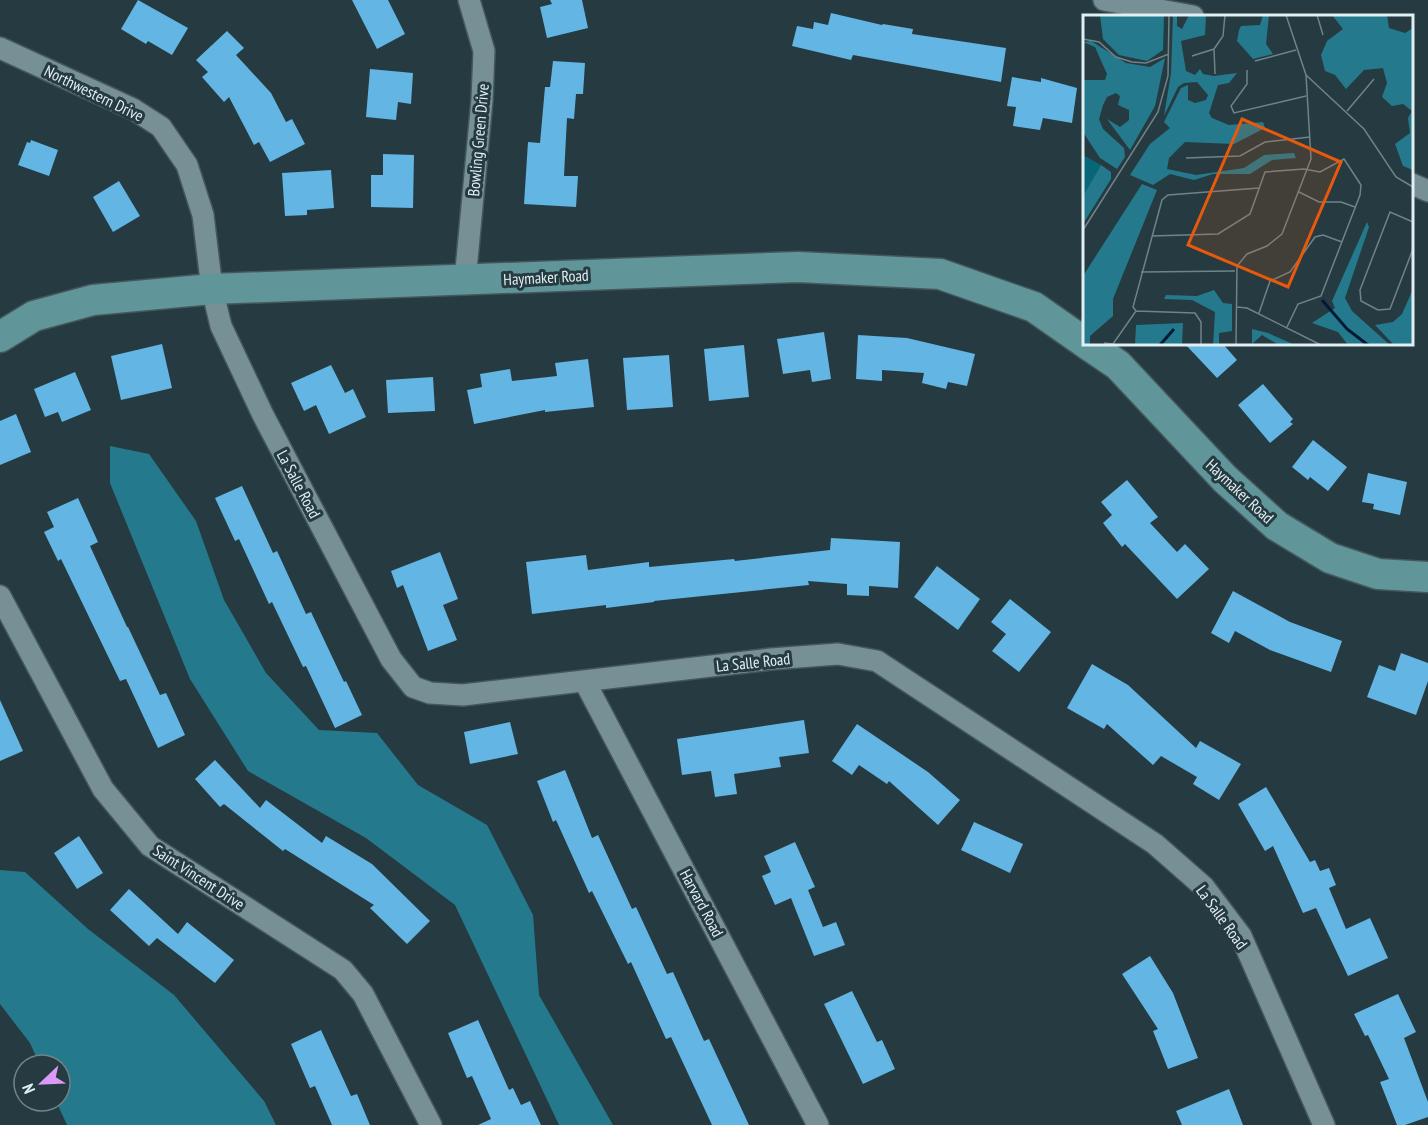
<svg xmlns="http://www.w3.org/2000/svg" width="1428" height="1125" viewBox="0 0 1428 1125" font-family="'PT Sans Narrow',sans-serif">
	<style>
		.forest { fill: #247a8c }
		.building { fill: #63b5e3 }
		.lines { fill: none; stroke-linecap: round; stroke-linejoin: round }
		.minor-casing { stroke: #44575c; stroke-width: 24 }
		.secondary-casing { stroke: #44575c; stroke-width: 33 }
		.minor { stroke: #779096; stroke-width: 21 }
		.secondary { stroke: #609599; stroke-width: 30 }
		.labels { text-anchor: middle; stroke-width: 6; stroke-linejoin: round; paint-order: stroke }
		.street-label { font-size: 16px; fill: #e1eef2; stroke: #253b41 }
		.inset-river { fill: none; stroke: #031a36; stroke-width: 3 }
		.inset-road { fill: none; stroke: #708388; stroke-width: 1.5 }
		.view { fill: #e8590c; fill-opacity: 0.15; stroke: #e8590c; stroke-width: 3 }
		.inset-edge { fill: none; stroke: #e1eef2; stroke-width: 3 }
	</style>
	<rect width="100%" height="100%" fill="#253b41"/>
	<g class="forest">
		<polygon points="110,446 149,454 196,521 224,600 266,673 319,730 377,733 418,785 487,825 533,915 539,995 613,1125 559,1125 455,905 366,838 248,771 190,679 110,483"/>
		<polygon points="0,870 25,872 88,929 174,995 264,1101 276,1125 67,1125 56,1101 60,1101 60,1065 40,1065 30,1043 0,1004"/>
	</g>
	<g class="building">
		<polygon points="138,0 188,28 172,55 148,41 146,44 121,29"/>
		<polygon points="352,0 388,0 405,34 377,49"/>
		<polygon points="550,0 582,0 588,28 547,38 540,7 552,4"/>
		<polygon points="831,13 882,25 883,24 913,29 912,34 1006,48 1001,82 853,55 851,60 792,46 797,26 813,29 814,22 828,25"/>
		<polygon points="227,31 244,48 236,55 271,93 286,122 292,119 305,144 270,162 259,142 254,145 229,97 224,102 202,77 208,72 196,60"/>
		<polygon points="553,61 585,63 583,94 576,94 574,119 567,118 564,176 578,176 576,207 524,204 528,142 540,143 545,87 550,87"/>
		<polygon points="370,69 413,73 411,104 398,102 396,120 366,117"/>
		<polygon points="1012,77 1041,82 1041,78 1077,88 1072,123 1043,118 1040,130 1013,126 1016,107 1007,106"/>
		<polygon points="31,140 58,150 49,176 18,165 27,142 30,143"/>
		<polygon points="383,154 414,155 413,208 371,207 371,175 383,175"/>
		<polygon points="331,170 334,208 307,210 307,215 285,216 282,173"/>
		<polygon points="119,181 140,216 113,232 93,197"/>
		<polygon points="824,332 831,379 812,382 810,370 783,374 777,339"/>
		<polygon points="858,335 907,338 975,354 967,386 948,382 946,389 922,383 924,373 882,370 882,381 856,379"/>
		<polygon points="162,344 172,388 121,400 111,356"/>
		<polygon points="1185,344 1223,344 1237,360 1217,378"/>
		<polygon points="744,345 749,397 709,401 704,349"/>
		<polygon points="669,355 673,407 627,410 623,358"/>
		<polygon points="588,359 594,407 545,412 545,410 474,424 467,390 482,387 480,374 510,369 512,381 557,376 555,363"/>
		<polygon points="331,365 345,393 353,389 366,417 329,434 316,405 304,411 291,383"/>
		<polygon points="75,372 91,410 62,422 58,412 45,417 34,389"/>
		<polygon points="433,377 435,411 388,413 386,380"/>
		<polygon points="1263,384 1293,419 1290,422 1293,424 1270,443 1238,405"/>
		<polygon points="16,414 31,452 0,465 0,421"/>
		<polygon points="1313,440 1347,467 1328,491 1310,477 1308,480 1292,467"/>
		<polygon points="1368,473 1407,482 1400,515 1373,509 1374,504 1362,502"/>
		<polygon points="1127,480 1158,517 1150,523 1177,552 1185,544 1209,569 1177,599 1125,544 1122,547 1103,523 1112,515 1101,502"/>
		<polygon points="242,486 273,553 277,551 306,614 311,612 344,682 346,681 362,715 335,728 306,666 303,667 272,602 269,604 239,539 235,541 215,498"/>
		<polygon points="78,498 98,542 90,546 127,627 128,627 160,695 166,693 185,735 158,748 126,679 120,681 61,559 58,561 44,532 54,527 47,512"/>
		<polygon points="831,538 900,542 898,588 869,586 869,596 847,595 847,584 808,581 809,585 654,601 654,602 606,608 606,605 532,614 526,562 586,555 588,570 649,562 649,567 734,559 735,561 830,550"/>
		<polygon points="440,552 458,599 443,605 457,640 428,651 403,585 397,588 391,571"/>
		<polygon points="937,566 980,599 958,630 914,597"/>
		<polygon points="1233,591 1290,622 1342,641 1331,672 1270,650 1235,631 1229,643 1211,633"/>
		<polygon points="1010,599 1051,632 1019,672 992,651 1006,634 991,622"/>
		<polygon points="1401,653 1428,663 1428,681 1416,715 1367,697 1379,665 1395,671"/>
		<polygon points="1092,664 1128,685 1196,748 1200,741 1241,764 1219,800 1193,784 1197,777 1161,756 1153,765 1107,724 1104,729 1067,708"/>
		<polygon points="0,700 23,751 0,761"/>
		<polygon points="804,720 809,753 779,757 781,767 734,774 737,794 715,797 711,771 682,775 677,739"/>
		<polygon points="510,722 518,754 470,764 464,732"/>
		<polygon points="857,724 928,772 960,800 938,825 889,781 887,784 859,765 852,775 832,761"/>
		<polygon points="215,760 260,808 266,800 322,843 326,836 372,864 430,921 407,944 370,908 374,905 285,849 283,851 224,804 220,807 195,779"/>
		<polygon points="565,770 592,838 598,835 632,909 636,907 667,974 673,972 704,1041 709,1039 749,1125 712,1125 671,1037 666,1039 631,962 628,964 592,891 589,893 556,820 553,822 537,781"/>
		<polygon points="1266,787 1310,862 1315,860 1320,871 1329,868 1336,885 1329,888 1346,929 1370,918 1388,958 1348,976 1316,908 1303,913 1273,846 1265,851 1238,804"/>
		<polygon points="974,822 1023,844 1010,873 961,850"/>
		<polygon points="79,836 103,873 77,889 54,853"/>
		<polygon points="795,842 815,887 808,890 823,927 836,922 845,945 814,956 791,898 775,905 762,876 771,872 764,856"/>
		<polygon points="129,889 178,934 187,922 234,960 215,983 157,938 149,946 110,910"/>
		<polygon points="1150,956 1173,993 1198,1058 1168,1069 1153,1031 1158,1029 1122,974"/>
		<polygon points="852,991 877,1042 882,1040 895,1069 863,1084 824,1004"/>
		<polygon points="1398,994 1416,1032 1404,1038 1428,1102 1428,1117 1405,1125 1397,1125 1380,1082 1389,1079 1368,1035 1365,1036 1354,1014"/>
		<polygon points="478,1020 509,1090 513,1088 521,1105 530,1101 541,1125 478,1125 491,1119 472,1076 467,1078 448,1033"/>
		<polygon points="321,1030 351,1096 357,1094 370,1125 332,1125 315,1086 310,1088 291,1044"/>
		<polygon points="1229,1089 1243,1125 1182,1125 1176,1111"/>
	</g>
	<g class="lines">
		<g class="minor-casing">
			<g id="minor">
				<polyline points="1104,0 1193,16"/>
				<polyline points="0,48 133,109 161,127 187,165 203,215 212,289 221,326 263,415 391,659 413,687 430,693 463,695 771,659 838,654 877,661 1155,844 1204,887 1241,936 1324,1125"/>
				<polyline points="1412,184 1428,191"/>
				<polyline points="465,281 482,100 484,51 469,0"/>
				<polyline points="0,596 103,789 150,846 343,970 363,994 431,1125"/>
				<polyline points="585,682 818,1125"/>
			</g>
		</g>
		<g class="secondary-casing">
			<g id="secondary">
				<polyline points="0,337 34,316 93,300 212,289 798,267 940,274 1034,307 1084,342"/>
				<polyline points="1087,344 1118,365 1225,479 1277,526 1330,558 1378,574 1428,577"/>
			</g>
		</g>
		<use href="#minor" class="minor"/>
		<use href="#secondary" class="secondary"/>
	</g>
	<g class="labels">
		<g class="street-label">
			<text transform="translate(94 93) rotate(26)" y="6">Northwestern Drive</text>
			<text transform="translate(478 140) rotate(-85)" y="6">Bowling Green Drive</text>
			<text transform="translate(546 277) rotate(-3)" y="6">Haymaker Road</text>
			<text transform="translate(299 484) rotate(62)" y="6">La Salle Road</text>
			<text transform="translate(1240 491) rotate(43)" y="6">Haymaker Road</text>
			<text transform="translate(753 662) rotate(-6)" y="6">La Salle Road</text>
			<text transform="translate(199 877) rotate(33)" y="6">Saint Vincent Drive</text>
			<text transform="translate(702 903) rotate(62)" y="6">Harvard Road</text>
			<text transform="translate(1222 917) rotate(54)" y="6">La Salle Road</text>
		</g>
	</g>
	<g transform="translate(1083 15)">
		<rect width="330" height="330" fill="#253b41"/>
		<path d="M0,140l18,10 -18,31z" fill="#076779"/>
		<path d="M17,0h64l-1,35 -16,11 -28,-6 -16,-16zM90,0h4v11l5,3 7,-14h17l-1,20 -24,6 5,30 9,4 5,-6 3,5 11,2 23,-3 -8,10 -11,2 -9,28 3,5 17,7 34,-3 2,6 -31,16 -49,-2 -16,16 -2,11 29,6 48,-7 20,-13 30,-2 2,5 -24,2 -22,14h-37l-19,6 -24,-6 -17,11 -23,-10 20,-31 20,-16 -6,-6 17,-34 7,-3v15l7,3 11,-3 2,-5 -11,-13 -13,1 -6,4 -14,29 7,-43zM180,0h6l-3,29 7,10 -20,5 -16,-18 2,-11 2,-4 19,-1zM249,0h55l2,13 16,5 8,-5v142l-10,-4 -8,-22 15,-11 -2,-15 4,-7 -9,-7 -11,2 -10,-9 5,-14 -4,-15 -19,2 -18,19 -11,-14 -10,-4 -4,-16 6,-14 16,-12zM8,26l35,22 24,4 15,-9 -10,48 -25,44 -23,-31 13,8 9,-7v-10l-11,-5 2,-9 -4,-3 -9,4 -4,8 -4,14 4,10 21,19 1,9 -8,12 -17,-11 -17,-26v-52h22l2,-6 -12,-27 -12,-5zM18,150l10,7v7l-28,45v-28zM59,169l15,6 -44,109v17l-23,20v9h-7v-69zM284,207l2,5 -24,71 7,13 38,34h-42l-10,-13 -26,-9 23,-15 -3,-7zM330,274v56h-19l-19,-20 18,-3 9,-8zM131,275l9,13 9,1v27l-13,2v12h-6l2,-33 -23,-12 -28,-1 2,-4 31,1zM100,308l-1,22h-47l1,-20zM169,314l16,4 27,12h-16l-17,-10 -10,9z" fill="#247a8c"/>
		<path class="inset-river" d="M239,285l25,29 21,16M77,330l14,-16"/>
		<path class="inset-road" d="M234,0l6,20M0,24l16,3 17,15 16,5 14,1 23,-9M131,34l1,25M109,41l22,-7 9,-13 2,-21M172,46l41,-11M164,55v14l-16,22 3,7 72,-17M223,60l58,54 32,48 17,10M264,96l27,-32M103,143l54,-2 25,-14 45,-5M216,177l20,10h22l14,5M330,207l-23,-10 -30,78 1,11 17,9 12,-1 23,-60M0,215l75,-118 10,-36 1,-61M69,221l66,-2 32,-20 15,-42 39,-3 16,3 24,-13 17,26 -1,10 -39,101 -23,8 -11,23M58,257l94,-1M154,292l10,1 74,37M176,298l11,-32 20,-9 25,-35 8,-2 19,7M21,328l9,1 23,-33M118,330v-23l-6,-9 -59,-2 -3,-4 29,-107 6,-5 91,-7M153,330l1,-79 10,-12 20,-8 15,-12 29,-75 -5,-84 -20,-60"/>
		<path class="view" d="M159,104l99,43 -53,125 -100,-42z"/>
		<rect width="330" height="330" class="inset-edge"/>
	</g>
	<g transform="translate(42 1083) rotate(247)"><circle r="28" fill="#253b41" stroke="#708388" stroke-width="1.5"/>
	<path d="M0-4.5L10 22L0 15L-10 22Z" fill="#da9af6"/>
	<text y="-9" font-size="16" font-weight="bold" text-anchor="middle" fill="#e1eef2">N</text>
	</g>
</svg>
